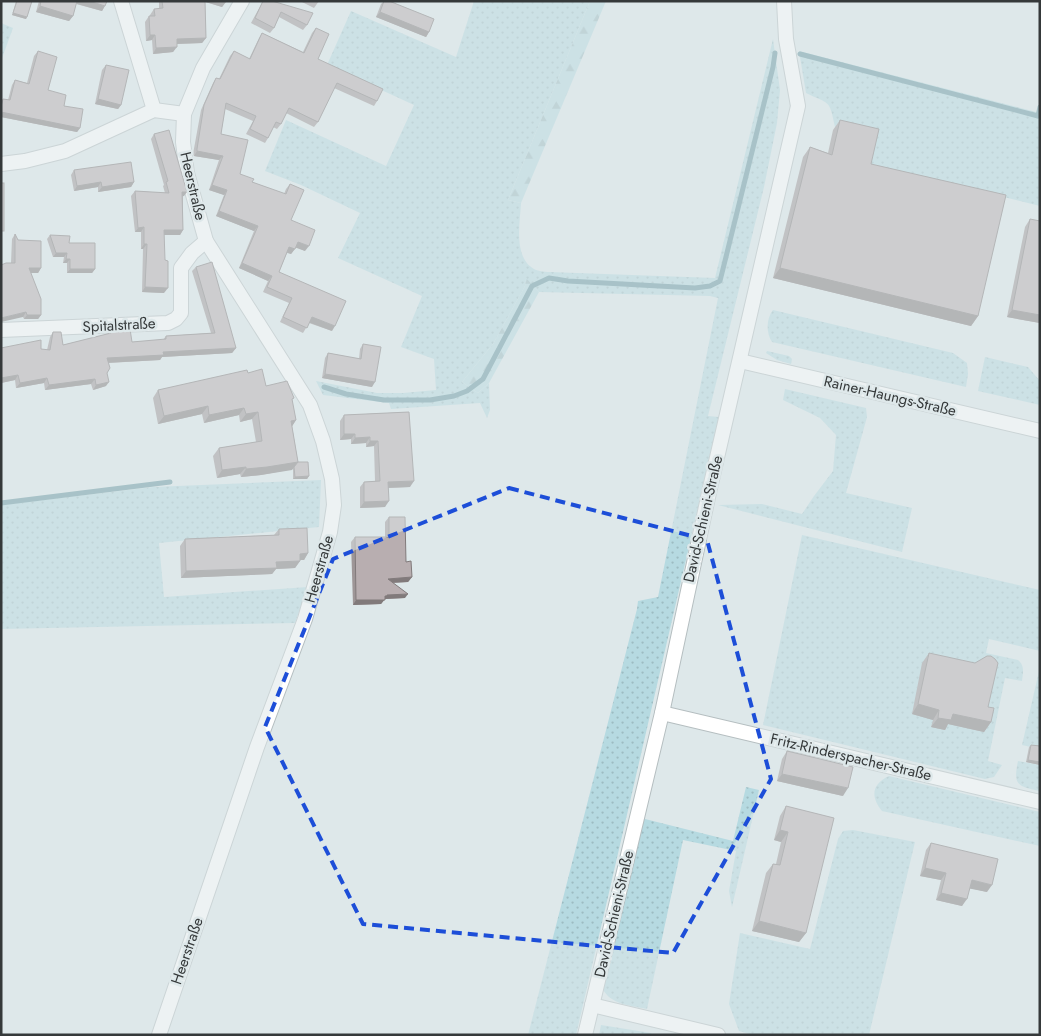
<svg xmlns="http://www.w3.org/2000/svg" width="1041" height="1036" viewBox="0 0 1041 1036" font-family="Jost,sans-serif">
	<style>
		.grass { fill: url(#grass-dots) }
		.forest { fill: url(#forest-firs) }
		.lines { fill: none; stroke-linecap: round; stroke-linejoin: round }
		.stream { stroke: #66969f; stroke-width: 5 }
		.street-casing { stroke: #b5bec0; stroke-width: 16 }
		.street { stroke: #fff; stroke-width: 14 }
		.wall { fill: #9e9697 }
		.shaded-wall { fill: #817a7b }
		.building { fill: #b8aeb0; stroke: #817a7b }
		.marked { fill: none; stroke: #1d4ed8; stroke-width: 4; stroke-dasharray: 10 6; stroke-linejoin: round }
		.labels { text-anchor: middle; stroke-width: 5; stroke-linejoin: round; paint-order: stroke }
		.street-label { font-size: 15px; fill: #35393a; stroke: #dee8ea }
	</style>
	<defs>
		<pattern id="grass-dots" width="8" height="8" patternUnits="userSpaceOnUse" patternTransform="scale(1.25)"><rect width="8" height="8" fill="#b6dae1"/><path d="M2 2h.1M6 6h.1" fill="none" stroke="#9dbcc2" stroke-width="1.8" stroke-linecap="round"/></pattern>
		<pattern id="forest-firs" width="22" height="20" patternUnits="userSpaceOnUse" patternTransform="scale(1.25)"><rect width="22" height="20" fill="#b6dae1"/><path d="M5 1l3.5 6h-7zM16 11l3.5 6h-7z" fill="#9dbcc2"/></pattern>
	</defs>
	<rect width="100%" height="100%" fill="#dee8ea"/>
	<g class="grass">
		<path d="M474,1h116l-82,199 13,3c-1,20 -8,54 13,66 3,2 11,3 15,3l166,6 58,-239 7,51 -3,33 -13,64 -56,229 11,1 -143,618h-48l109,-426 1,-8 20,-4 60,-299 -8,-2 -171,-4 -13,-13 -1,7 -32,58 -31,38 16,11 11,-10 1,27 -3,8 -7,-15 -89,6 -2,-6 -66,-8 -7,-14 61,12h26l33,-3 -2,-31 -33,-12 21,-51 -84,-38 22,-45 -59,-28 -36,-14 21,-51 100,46 28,-61 -87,-40 24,-54 105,46z"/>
		<polygon points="1,23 13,28 1,61"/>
		<path d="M799,51l241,62v93l-171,-42 3,-30 -37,-7c-6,-29 -5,-22 -29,-34z"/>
		<path d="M773,310l180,43 14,10 1,11 -2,13 -194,-45c-6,-9 -6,-23 1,-32z"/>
		<polygon points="767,351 789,356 792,359 791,364 777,360 766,353"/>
		<polygon points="985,357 1028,367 1040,381 1040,405 978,391"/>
		<polygon points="785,389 866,408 867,417 846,493 912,508 902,552 718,505 762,504 802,514 814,496 833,471 836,435 820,418 783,400"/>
		<polygon points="321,480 319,527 159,543 164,597 308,587 295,623 1,629 1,505 153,487"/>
		<path d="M802,535l238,55v61l-51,-12 -3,14 32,7c7,6 5,12 4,21l-17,-3 -17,83 14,4 -8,12 -9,2 -222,-54z"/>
		<polygon points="1040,667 1040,749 1022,745"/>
		<path d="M1018,761l22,4v26c-23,-5 -27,-6 -22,-30z"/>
		<path d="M889,776l151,36v34l-158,-35c-12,-15 -10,-27 7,-35z"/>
		<path d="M746,787l13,3 -27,117 -3,-16 7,-40 -53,-11 -36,169c-18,-4 -36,-4 -45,-21l39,-170 92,23z"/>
		<polygon points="853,830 915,842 869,1035 753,1035 739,1031 729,1004 740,933 810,949 838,839 843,831"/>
		<polygon points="601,1025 651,1033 652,1035 599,1035"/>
	</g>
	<g class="forest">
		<polygon points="590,1 606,1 521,203 508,200"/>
		<polygon points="526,278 539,292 489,383 478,393 462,382 493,344 525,286"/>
	</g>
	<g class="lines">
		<g class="stream">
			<polyline points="800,54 1038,116 1040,107"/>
			<polyline points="324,387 346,394 384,400 430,400 454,396 467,391 483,379 532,286 549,278 568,281 695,288 710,286 720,281 773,67 775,53"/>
			<polyline points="1,503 170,482"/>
		</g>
		<g class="street-casing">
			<g id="street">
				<polyline points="121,1 154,110"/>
				<polyline points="1,164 25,161 65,151 154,110 184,114"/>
				<polyline points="1,330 168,323 176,319 181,313 181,268 192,253 206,241"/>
				<polyline points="740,361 1040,431"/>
				<polyline points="662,713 1040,802"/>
				<polyline points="592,1005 718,1035"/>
				<polyline points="159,1035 257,747 305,619 330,532 334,505 332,479 323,441 310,405 206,241 187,173 183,142 184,114 203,68 242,1"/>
				<polyline points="585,1035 662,713 710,488 798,106 786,39 784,1"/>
			</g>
		</g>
		<use href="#street" class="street"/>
	</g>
	<g class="wall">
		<polygon points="16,1 32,1 26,19 12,15"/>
		<polygon points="39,1 107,1 102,11 76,4 73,16 69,21 36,12"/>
		<polygon points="159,1 226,1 222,7 205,2 206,38 202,43 177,44 173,52 153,54 152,40 146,41 145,22 149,16 150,16 150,15 154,9 159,9"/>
		<polygon points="263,1 272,1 307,25 303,30 279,17 274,28 270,33 251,23"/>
		<polygon points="300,1 319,1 314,8"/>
		<polygon points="384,1 389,1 429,32 426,37 376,17 381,4"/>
		<polygon points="316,28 318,59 377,101 374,106 334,88 318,122 314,127 286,113 281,124 277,129 273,127 268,138 265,143 246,134 253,121 225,109 221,134 240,174 252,182 284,194 286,189 290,184 291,220 305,251 296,247 291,254 287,253 279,272 332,331 309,323 303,333 280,322 289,303 263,292 268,281 239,268 254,231 216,216 224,195 209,190 219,160 194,156 193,154 201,110 213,83 216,78 219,79 230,56 234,51 249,59 259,38 262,33 303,52 312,33"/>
		<polygon points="38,51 48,90 64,106 80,128 77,132 1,117 1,102 3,99 8,100 12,85 15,80 27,83 34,56"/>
		<polygon points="106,65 121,105 118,109 95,104 102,70"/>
		<polygon points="840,120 978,316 971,326 773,278 803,157 810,147 828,153 833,130"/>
		<polygon points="154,134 184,196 183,196 183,230 180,235 164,235 164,293 142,292 143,249 141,249 141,232 135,232 131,196 135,191 165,193 163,186 164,185 151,139"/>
		<polygon points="74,170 134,182 131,187 98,192 98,187 74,191 71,175"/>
		<polygon points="1030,219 1040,323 1007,317 1025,227"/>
		<polygon points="15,234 18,240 41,268 38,273 31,273 41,315 38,319 24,319 23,317 11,263 12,239"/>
		<polygon points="50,235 69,243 95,269 92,273 67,273 67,263 63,263 64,257 53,257 47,239"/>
		<polygon points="196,267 236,348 232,353 162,357 160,360 108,363 106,386 93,390 91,384 45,390 44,383 16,388 15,380 1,383 1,348 47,350 50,337 53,332 63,345 108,334 111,329 132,342 163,340 166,336 211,333 192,271"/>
		<polygon points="363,344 372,387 322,378 325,358 328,353 359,359 360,349"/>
		<polygon points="248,373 266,386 292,401 296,420 292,426 298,462 309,476 307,479 293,479 293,469 261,475 241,477 240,474 217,478 213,456 219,448 256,442 252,419 240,422 239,415 204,423 202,414 158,424 153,398 158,390"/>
		<polygon points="409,412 410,487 388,488 385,507 360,508 360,487 364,482 375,481 374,446 366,447 366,443 351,444 351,439 340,440 340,421 344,415"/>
		<polygon points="389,517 412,577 408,582 393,583 405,598 385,599 381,604 353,605 351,542 355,537 385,537 385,522"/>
		<polygon points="279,529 308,553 304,560 300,560 300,561 295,568 276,569 272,574 181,578 180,546 185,539 274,535"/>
		<polygon points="929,653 988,707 991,722 984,732 948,724 945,730 931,727 933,720 912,714 922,663"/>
		<polygon points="1031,745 1040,746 1040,765 1026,762 1029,747"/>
		<polygon points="787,751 843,796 777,781 782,759"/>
		<polygon points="786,806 806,933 799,942 752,931 766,873 773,864 776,864 781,842 774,840 780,816"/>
		<polygon points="931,843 987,892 970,888 962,906 936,900 941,880 920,876 926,850"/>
	</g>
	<g class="shaded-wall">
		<polygon points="76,1 89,1 105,6 102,11 74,3"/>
		<polygon points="203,1 224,1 226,2 222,7"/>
		<polygon points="40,6 73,16 69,21 36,12"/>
		<polygon points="380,12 429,32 426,37 376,17"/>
		<polygon points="13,13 27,17 26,19 12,15"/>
		<polygon points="150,35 155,35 152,40 146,41"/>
		<polygon points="206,38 202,43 173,44 177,39"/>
		<polygon points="177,47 173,52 153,54 156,48"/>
		<polygon points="98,99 121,105 118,109 95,104"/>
		<polygon points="1,112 80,128 77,132 1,117"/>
		<polygon points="197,151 223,156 219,160 194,156"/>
		<polygon points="101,182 98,187 74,191 77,186"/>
		<polygon points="134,182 131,187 98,192 102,187"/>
		<polygon points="212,185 227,190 224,195 209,190"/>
		<polygon points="182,192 187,192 184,196 179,197"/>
		<polygon points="219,211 258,226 254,231 216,216"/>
		<polygon points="144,227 141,232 135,232 138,228"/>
		<polygon points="164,230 183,230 180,235 161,235"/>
		<polygon points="298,242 309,246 305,251 294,247"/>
		<polygon points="144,244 147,244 143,249 141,249"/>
		<polygon points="289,247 295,249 291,254 286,252"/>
		<polygon points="56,253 67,253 64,257 53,257"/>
		<polygon points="66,259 70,259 67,263 63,263"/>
		<polygon points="242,263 272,276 268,281 239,268"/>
		<polygon points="29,268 41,268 38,273 25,273"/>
		<polygon points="780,268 978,316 971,326 773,278"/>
		<polygon points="70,269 95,269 92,273 67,273"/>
		<polygon points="145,287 168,288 164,293 142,292"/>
		<polygon points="1012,310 1040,315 1040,323 1007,317"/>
		<polygon points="26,312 23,317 1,322 1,318"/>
		<polygon points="27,315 41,315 38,319 24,319"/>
		<polygon points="312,317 335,326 332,331 308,322"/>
		<polygon points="236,348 232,353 162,357 160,360 104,363 107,358 163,352"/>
		<polygon points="325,374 375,382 372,387 322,378"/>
		<polygon points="18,375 15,380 1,383 1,378"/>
		<polygon points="47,378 44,383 16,388 20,383"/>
		<polygon points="95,379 91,384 45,390 49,385"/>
		<polygon points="109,382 106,386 93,390 96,385"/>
		<polygon points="208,406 202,414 158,424 164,416"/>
		<polygon points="244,408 239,415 204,423 209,415"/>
		<polygon points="258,412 252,419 240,422 246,414"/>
		<polygon points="296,420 291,428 291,421"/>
		<polygon points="344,434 355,434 351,439 340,440"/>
		<polygon points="370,437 366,443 351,444 355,438"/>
		<polygon points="370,441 378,441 374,446 366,447"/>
		<polygon points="298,462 292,470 261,475 241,477 246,469"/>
		<polygon points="246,467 240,474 217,478 222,470"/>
		<polygon points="309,476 307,479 293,479 295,477"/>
		<polygon points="414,481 410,487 384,488 388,482"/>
		<polygon points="389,501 385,507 360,508 364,502"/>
		<polygon points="308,553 304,560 295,560 300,554"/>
		<polygon points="300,561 295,568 276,569 272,574 181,578 186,571 276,562"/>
		<polygon points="412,577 408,582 385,583 388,579"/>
		<polygon points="408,594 405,598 385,599 381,604 353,605 356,600 385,596 387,595"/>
		<polygon points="918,704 939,710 933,720 912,714"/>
		<polygon points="953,714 991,722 984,732 948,724 945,730 931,727 938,718"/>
		<polygon points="1028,760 1040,762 1040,765 1026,762"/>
		<polygon points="782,774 848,788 843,796 777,781"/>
		<polygon points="780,830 788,832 781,842 774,840"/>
		<polygon points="925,868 946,873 941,880 920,876"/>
		<polygon points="972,880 992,885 987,892 967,888"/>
		<polygon points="941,893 967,899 962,906 936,900"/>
		<polygon points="759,921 806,933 799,942 752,931"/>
	</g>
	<g class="building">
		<polygon points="17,1 32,1 27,17 13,13"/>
		<polygon points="41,1 77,1 73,16 40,6"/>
		<polygon points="89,1 107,1 105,6"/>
		<polygon points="162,1 205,1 206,38 177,39 177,47 156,48 155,35 150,35 149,16 155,16 154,9 163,8"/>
		<polygon points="263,1 272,1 313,13 307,25 281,12 274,28 255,18"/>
		<polygon points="384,1 389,1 434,19 429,32 380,12"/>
		<polygon points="316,28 329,34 318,59 383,89 377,101 337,83 318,122 289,108 281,124 276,122 268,138 250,129 256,116 226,103 221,134 248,140 240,174 254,179 252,182 286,194 290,184 304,190 291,220 315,230 309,246 298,242 295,249 289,247 279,272 346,301 335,326 312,317 307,328 283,317 292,298 267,287 272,276 242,263 258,226 219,211 227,190 212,185 223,156 197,151 197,149 204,105 216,78 220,79 234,51 250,59 262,33 304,53"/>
		<polygon points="38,51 57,57 48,90 66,95 64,106 83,109 80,128 1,112 1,107 3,99 10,100 15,80 29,84"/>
		<polygon points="106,65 129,70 121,105 98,99"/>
		<polygon points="840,120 879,129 871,164 1006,195 978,316 780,268 810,147 832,155"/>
		<polygon points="169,130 187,192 182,192 183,230 164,230 165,260 168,261 168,288 145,287 147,244 144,244 144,227 138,228 135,191 169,193 166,182 168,181 154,134"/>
		<polygon points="131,162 134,182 102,187 101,182 77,186 74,170"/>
		<rect x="1" y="183" width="3" height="48"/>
		<polygon points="1030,219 1040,221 1040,315 1012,310"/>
		<polygon points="15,234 18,240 41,241 41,268 29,268 41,299 41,315 27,315 26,312 1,318 1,265 6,263 15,263"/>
		<polygon points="50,235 70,236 69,243 95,243 95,269 70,269 70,259 66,259 67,253 56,253"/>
		<polygon points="212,262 236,348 163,352 164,355 107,358 110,368 107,373 109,382 96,385 95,379 49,385 47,378 20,383 18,375 1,378 1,348 41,340 41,349 50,350 53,332 61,332 63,345 111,333 111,329 130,329 132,342 166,339 166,336 215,333 196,267"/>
		<polygon points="363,344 381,347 375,382 325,374 328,353 361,359"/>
		<polygon points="262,369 266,386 287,381 294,398 292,399 296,420 291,421 298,462 267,467 246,469 246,467 222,470 219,448 262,441 258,412 246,414 244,408 209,415 208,406 164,416 158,390 247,370 248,373"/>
		<polygon points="409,412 414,481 388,482 389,501 364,502 364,482 380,481 378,441 370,441 370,437 355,438 355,434 344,434 344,415"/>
		<polygon points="298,462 308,462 309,476 295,477 294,467"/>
		<polygon points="389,517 405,517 406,562 411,561 412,577 388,579 408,594 387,595 387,596 385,596 385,600 356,600 355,537 389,537"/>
		<polygon points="307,528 308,553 300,554 300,561 276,562 277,568 186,571 185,539 279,535 279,529"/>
		<polygon points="929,653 975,663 987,656 991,656 995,659 998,663 988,707 994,708 991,722 953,714 951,720 938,718 939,710 918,704"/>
		<polygon points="1031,745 1040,746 1040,762 1028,760"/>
		<polygon points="787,751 853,767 848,788 782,774"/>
		<polygon points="786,806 834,818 806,933 759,921 773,864 780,865 788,832 780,830"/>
		<polygon points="931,843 998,859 992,885 972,880 967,899 941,893 946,873 925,868"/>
	</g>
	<path d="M0 0H1041V1036H0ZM509,488l198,52 64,239 -98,174 -310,-29 -98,-197 68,-168z" fill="#dee8ea" fill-opacity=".55" fill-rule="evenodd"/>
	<path class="marked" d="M509,488l198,52 64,239 -98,174 -310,-29 -98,-197 68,-168z"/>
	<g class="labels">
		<g class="street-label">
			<text transform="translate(193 186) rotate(77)" y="5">Heerstraße</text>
			<text transform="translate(119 325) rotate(-3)" y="5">Spitalstraße</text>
			<text transform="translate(890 396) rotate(13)" y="5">Rainer-Haungs-Straße</text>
			<text transform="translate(703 519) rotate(-77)" y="5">David-Schieni-Straße</text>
			<text transform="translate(319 569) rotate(-74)" y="5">Heerstraße</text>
			<text transform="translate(851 757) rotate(13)" y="5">Fritz-Rinderspacher-Straße</text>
			<text transform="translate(614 914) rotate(-77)" y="5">David-Schieni-Straße</text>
			<text transform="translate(187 951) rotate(-71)" y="5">Heerstraße</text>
		</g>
	</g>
	<rect width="1041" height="1036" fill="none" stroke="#35393a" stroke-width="5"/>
</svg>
